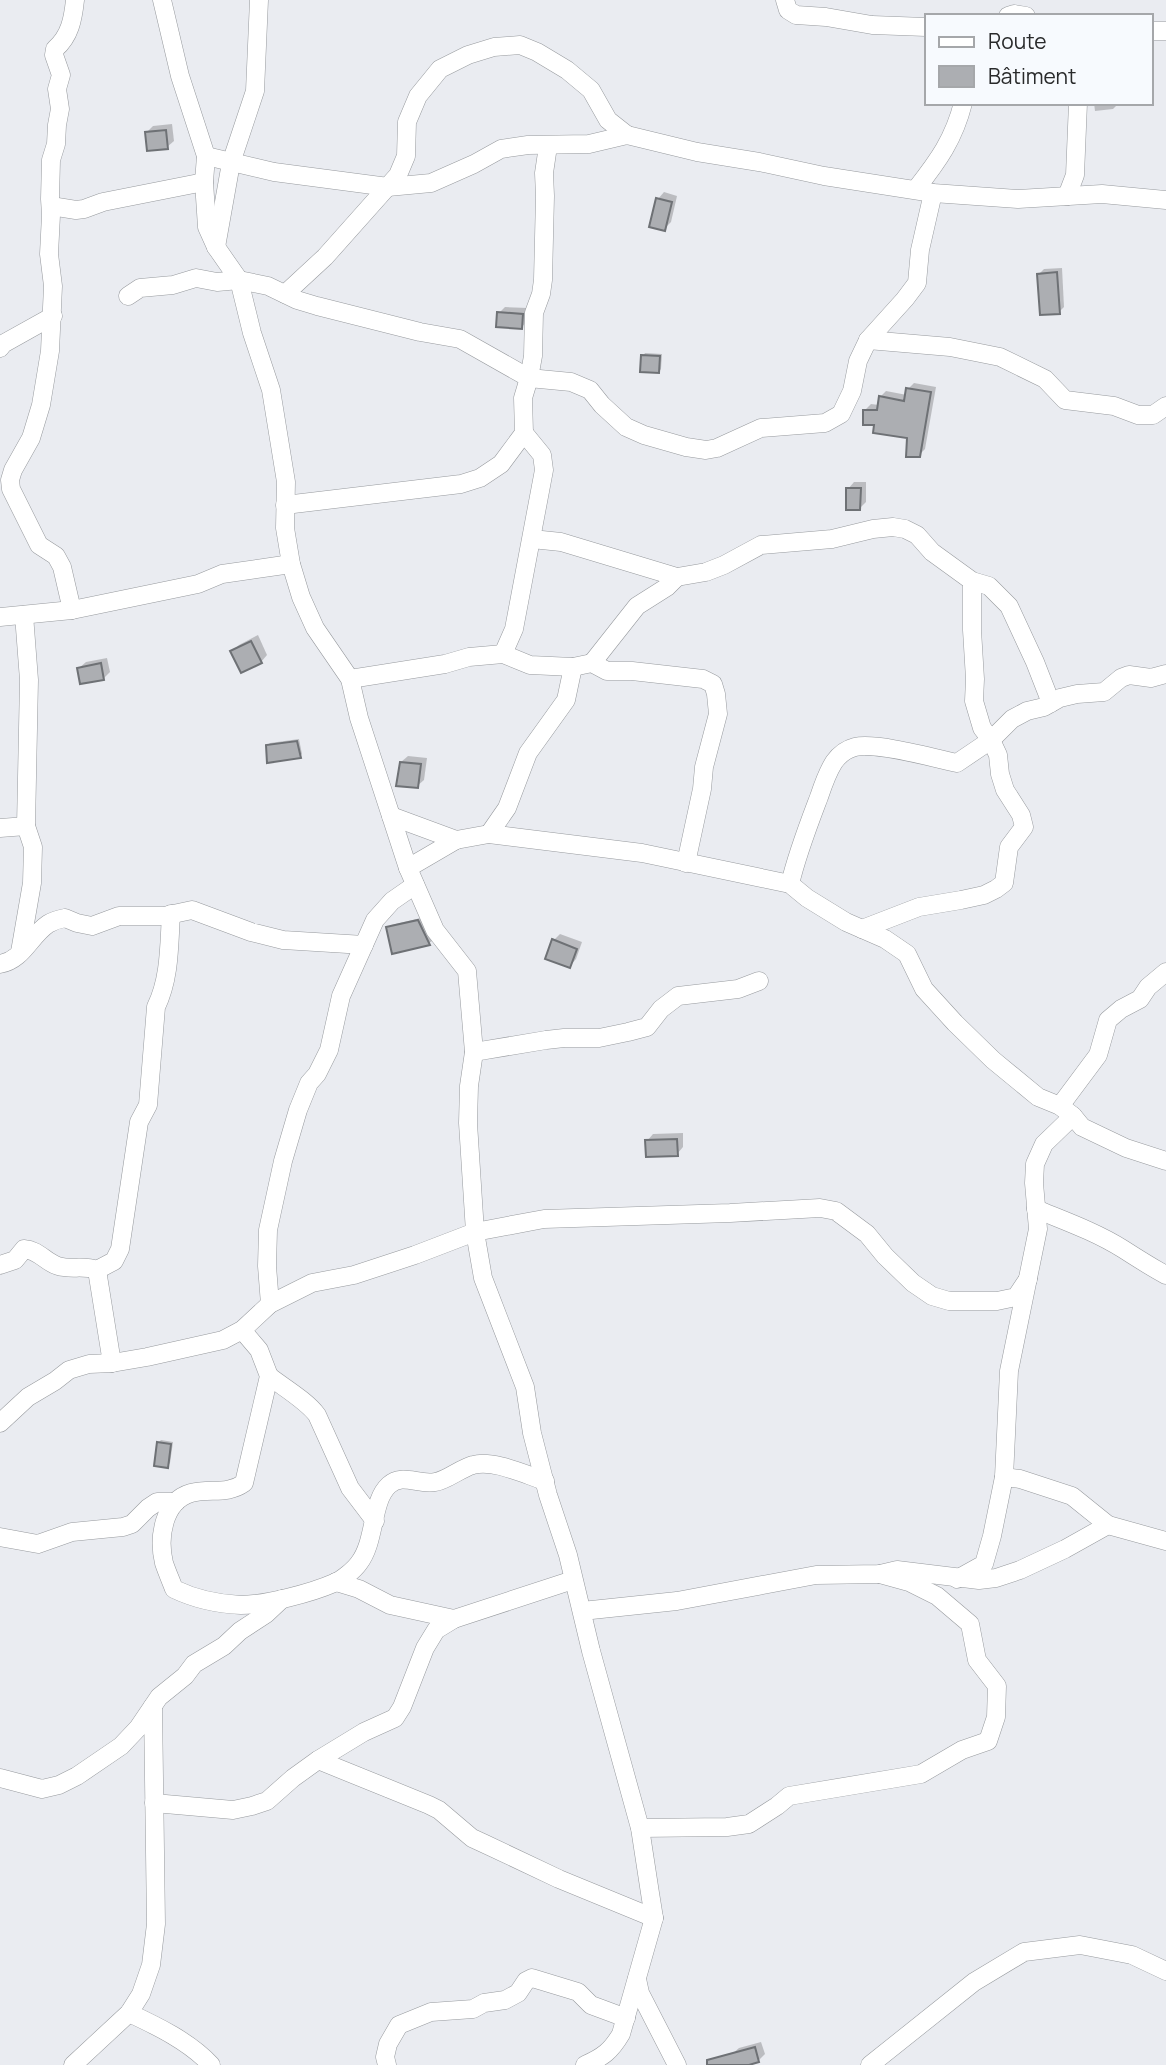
<svg xmlns="http://www.w3.org/2000/svg" width="1166" height="2065" viewBox="0 0 1166 2065" font-family="Manrope,sans-serif">
	<style>
		.shadow { fill: #0003 }
		.building { fill: #acaeb2; stroke: #6e7175; stroke-width: 2 }
		.lines { fill: none; stroke-linecap: round; stroke-linejoin: round }
		.minor-casing { stroke: #979a9e; stroke-width: 19 }
		.minor { stroke: #fff; stroke-width: 18 }
	</style>
	<rect width="100%" height="100%" fill="#eaecf1"/>
	<g class="shadow">
		<polygon points="1094,103 1119,103 1113,109 1095,111"/>
		<polygon points="172,124 174,141 167,147 147,132 153,126"/>
		<polygon points="664,192 677,196 671,222 664,229 658,199"/>
		<polygon points="1062,268 1064,307 1059,312 1039,274 1044,269"/>
		<polygon points="505,307 528,308 528,320 522,327 499,313"/>
		<polygon points="645,353 662,354 661,369 659,372 643,356"/>
		<polygon points="914,383 936,387 925,449 919,455 908,437 876,423 865,410 871,404 879,405 880,397 886,391 907,395 908,389"/>
		<polygon points="854,482 866,482 866,502 859,509 848,489"/>
		<polygon points="258,635 267,655 261,662 232,651 239,645"/>
		<polygon points="107,658 110,672 104,678 79,668 86,662"/>
		<polygon points="299,739 302,754 300,756 267,746 270,743"/>
		<polygon points="408,756 427,758 424,780 417,786 401,762"/>
		<polygon points="421,918 432,941 429,943 393,952 388,928 391,925"/>
		<polygon points="560,934 582,942 576,959 570,966 554,940"/>
		<polygon points="683,1133 683,1147 677,1154 647,1141 653,1134"/>
		<polygon points="161,1440 173,1442 170,1463 167,1466 158,1443"/>
		<polygon points="761,2042 765,2054 758,2061 735,2065 732,2054 739,2048"/>
	</g>
	<g class="building">
		<polygon points="166,130 168,149 147,151 145,132"/>
		<polygon points="656,198 672,202 665,231 649,227"/>
		<polygon points="1057,272 1060,314 1040,315 1037,274"/>
		<polygon points="497,312 523,314 522,329 496,327"/>
		<polygon points="641,355 660,356 659,373 640,372"/>
		<polygon points="906,388 931,392 920,457 906,457 907,438 873,433 874,425 863,425 863,410 877,410 879,396 904,401"/>
		<polygon points="846,488 861,488 860,510 846,510"/>
		<polygon points="251,641 262,663 241,673 230,651"/>
		<polygon points="101,663 104,680 80,684 77,668"/>
		<polygon points="297,741 301,758 267,763 266,745"/>
		<polygon points="400,762 421,764 418,788 396,786"/>
		<polygon points="418,920 430,945 392,954 386,927"/>
		<polygon points="552,939 577,949 570,968 545,959"/>
		<polygon points="677,1139 678,1156 646,1157 645,1140"/>
		<polygon points="157,1442 171,1444 168,1468 154,1466"/>
		<polygon points="755,2047 759,2062 749,2065 707,2065 707,2060"/>
	</g>
	<g class="lines">
		<g class="minor-casing">
			<g id="minor">
				<path d="M162,0l18,76 26,80 -2,26 3,45 9,20 23,33 13,53 19,57 15,92 -1,46 6,36 10,33 14,31 35,51 9,39 49,150 27,62 32,41 7,81 -5,34 -1,37 7,109 8,46 42,109 7,46 16,62 20,60 23,96 49,177 10,65 4,25 -33,116c-10,17 -18,23 -36,31"/>
				<polyline points="785,0 788,10 796,15 826,17 872,25 926,27"/>
				<polyline points="1008,16 1014,14 1026,16"/>
				<polyline points="1150,31 1166,31"/>
				<polyline points="206,156 274,172 388,187 431,183 474,164 501,149 528,145 589,144 627,135 697,152 759,162 824,176 933,193 1018,199 1102,194 1166,200"/>
				<path d="M916,189c22,-28 38,-50 47,-86"/>
				<polyline points="1067,196 1075,175 1078,103"/>
				<polyline points="51,206 76,210 84,209 103,202 204,182"/>
				<polyline points="216,247 231,163 255,91 259,0"/>
				<polyline points="285,294 325,257 398,175 406,156 407,122 418,96 440,69 468,55 494,47 520,45 537,52 567,70 591,90 608,120 627,135"/>
				<polyline points="128,296 140,288 173,285 196,278 217,282 239,280 268,286 297,300 317,306 420,332 460,339 529,378 571,382 590,390 602,405 626,427 644,435 686,447 706,450 717,448 761,428 825,423 841,414 852,391 858,361 868,340 905,299 917,283 920,250 933,193"/>
				<polyline points="868,340 950,347 1000,357 1045,379 1065,400 1114,406 1138,415 1153,415 1166,406"/>
				<polyline points="0,348 3,344 53,316"/>
				<polyline points="285,505 461,484 480,478 501,464 524,433 523,398 529,378 533,356 534,313 541,294 543,280 545,196 544,173 548,146"/>
				<polyline points="532,539 561,542 677,577 706,572 724,565 761,545 832,539 873,529 893,527 905,529 917,535 932,552 972,581 989,586 1009,606 1035,662 1051,703"/>
				<path d="M72,610l-10,-43 -6,-11 -17,-11 -28,-56 -1,-9 3,-10 18,-32 10,-33 9,-54 3,-65 -4,-32 2,-39 -1,-16 1,-39 5,-16 1,-19 3,-16 -3,-20 4,-14 -7,-20 1,-6c15,-13 18,-30 20,-49"/>
				<polyline points="0,617 72,610 198,584 222,574 291,564"/>
				<polyline points="503,654 514,629 544,470 542,455 524,433"/>
				<polyline points="592,663 637,606 667,587 677,577"/>
				<polyline points="350,679 445,664 469,657 503,654 530,665 573,667 592,663 607,671 632,671 703,679 713,684 716,694 718,714 704,767 702,789 686,863"/>
				<polyline points="391,816 456,840"/>
				<polyline points="0,828 26,826"/>
				<polyline points="489,834 507,808 528,753 566,700 573,667"/>
				<polyline points="408,868 456,840 489,834 642,853 790,884 807,898 846,922 885,939 907,954 924,989 955,1023 993,1060 1038,1097 1060,1106 1073,1116 1082,1127 1126,1148 1166,1161"/>
				<path d="M790,884c7,-30 18,-58 29,-87 4,-12 8,-24 15,-35 5,-7 13,-13 21,-15 21,-5 79,11 102,16l34,-23 21,-21 15,-8 17,-4 16,-9 17,-4 27,-2 17,-14 8,-3 22,3 15,-4"/>
				<polyline points="862,929 919,907 961,900 984,895 996,889 1004,883 1009,847 1024,827 1021,815 1005,790 1000,774 998,755 991,740 982,728 974,701 975,679 972,630 972,581"/>
				<polyline points="20,952 32,883 33,847 26,826 29,680 24,615"/>
				<path d="M0,964c23,-4 30,-28 48,-40 5,-3 11,-5 17,-6l12,5 15,3 27,-10h45l28,-6 59,22 32,8 81,5"/>
				<polyline points="474,1052 546,1040 564,1038 599,1038 628,1032 647,1027 661,1009 678,996 738,989 759,981"/>
				<polyline points="1060,1106 1098,1055 1108,1020 1121,1009 1140,999 1148,987 1166,972"/>
				<path d="M1036,1209c29,12 60,23 87,40 14,9 28,18 43,26"/>
				<path d="M0,1265l15,-5 9,-11c15,1 21,13 34,17 13,4 26,-1 39,4l17,-9 6,-12 19,-127 9,-17 8,-98c14,-29 13,-61 15,-93"/>
				<polyline points="97,1270 112,1363"/>
				<polyline points="270,1304 267,1266 268,1230 283,1161 298,1110 309,1083 317,1074 329,1050 341,996 375,920 392,901 415,885"/>
				<path d="M242,1330l17,20 10,26 -25,107c-17,12 -33,5 -53,10 -28,8 -33,45 -27,70 3,9 7,18 10,26 21,10 43,15 67,16 24,0 70,-12 93,-22 8,-3 20,-13 25,-20 17,-22 12,-62 30,-78 13,-12 29,0 46,-3 11,-1 26,-14 38,-17 20,-6 53,10 72,16"/>
				<path d="M269,1376c14,11 38,25 48,39l33,73 25,33"/>
				<polyline points="0,1423 28,1397 55,1381 69,1370 89,1364 112,1363 147,1357 223,1340 242,1330 270,1304 312,1283 354,1275 415,1255 475,1232 544,1219 730,1213 820,1208 836,1211 867,1234 885,1256 913,1283 932,1296 949,1301 997,1301 1016,1297 1028,1279"/>
				<polyline points="1004,1477 1020,1479 1072,1496 1108,1525 1166,1541"/>
				<polyline points="0,1537 38,1544 72,1532 123,1527 132,1524 148,1508 157,1502 176,1502"/>
				<polyline points="957,1579 984,1564 992,1536 1004,1477 1009,1371 1038,1229 1034,1183 1035,1164 1044,1144 1073,1116"/>
				<polyline points="336,1582 359,1589 390,1605 454,1619"/>
				<polyline points="582,1611 677,1601 816,1575 880,1574 897,1570 979,1580 996,1578 1020,1570 1065,1549 1108,1525"/>
				<polyline points="318,1760 429,1805 439,1810 472,1838 485,1844 559,1879 654,1918"/>
				<polyline points="0,1778 42,1789 59,1785 77,1776 121,1746 138,1728 159,1697 185,1676 194,1664 224,1646 240,1631 266,1614 282,1599"/>
				<polyline points="154,1803 233,1810 252,1806 267,1801 293,1778 318,1760 364,1732 395,1718 402,1707 425,1648 436,1630 454,1619 573,1580"/>
				<polyline points="640,1828 727,1827 749,1824 777,1806 789,1796 921,1774 962,1750 988,1741 996,1717 997,1686 977,1660 970,1624 937,1596 909,1582 880,1574"/>
				<polyline points="637,1979 640,1993 677,2065"/>
				<path d="M129,2013c28,13 61,29 82,52"/>
				<polyline points="73,2065 129,2013 141,1994 151,1965 156,1924 153,1706"/>
				<polyline points="387,2065 385,2057 388,2044 399,2025 431,2012 473,2009 484,2003 505,2000 518,1993 526,1981 532,1978 578,1992 591,2005 626,2018"/>
				<polyline points="870,2065 974,1982 1024,1952 1080,1945 1132,1955 1166,1971"/>
			</g>
		</g>
		<use href="#minor" class="minor"/>
	</g>
	<rect x="925" y="14" width="228" height="91" fill="#f7fafe" stroke="#a5a7aa" stroke-width="2"/>
	<rect x="939" y="37" width="35" height="10" fill="#ffffff" stroke="#a5a7aa" stroke-width="2"/>
	<text x="988" y="49" font-size="21" fill="#292a2b">Route</text>
	<rect x="939" y="66" width="35" height="21" fill="#acaeb2" stroke="#a5a7aa" stroke-width="2"/>
	<text x="988" y="84" font-size="21" fill="#292a2b">Bâtiment</text>
</svg>
